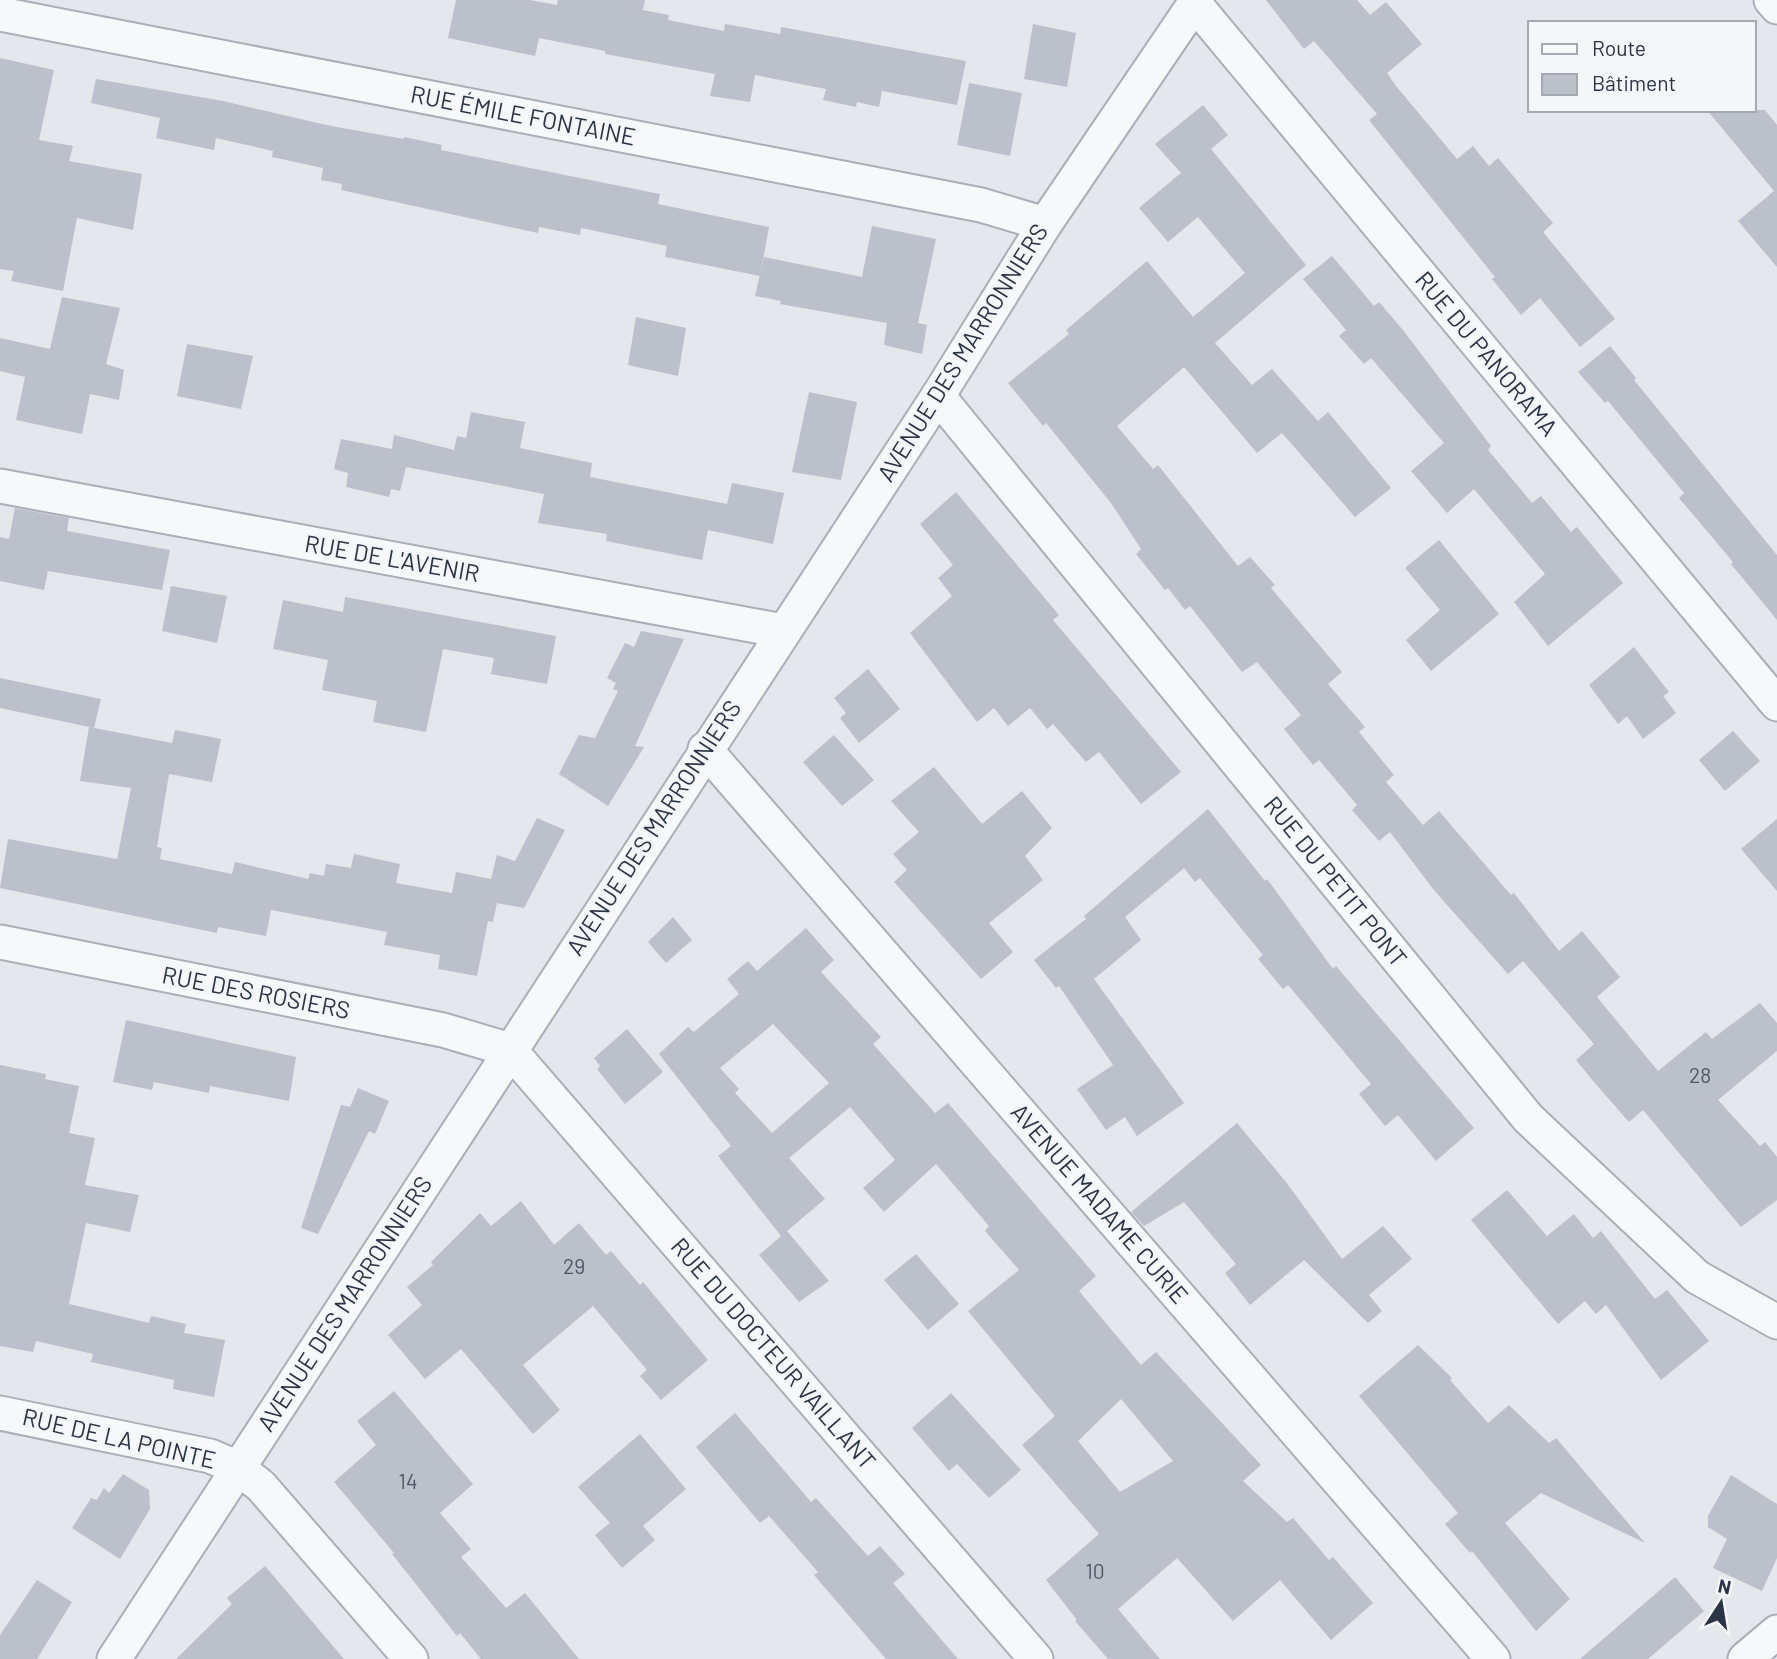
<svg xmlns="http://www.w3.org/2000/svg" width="1777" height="1659" viewBox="0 0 1777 1659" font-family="Barlow,sans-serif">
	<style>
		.building { fill: #bbc0ca; fill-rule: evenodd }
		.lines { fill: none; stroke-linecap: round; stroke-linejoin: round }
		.street-casing { stroke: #a9aeb7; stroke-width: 37 }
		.street { stroke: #f7f8fa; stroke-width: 33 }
		.labels { text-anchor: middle; stroke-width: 5; stroke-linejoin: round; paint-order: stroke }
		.number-label { font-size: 21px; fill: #4f5766 }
		.street-label { font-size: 24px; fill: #2b3445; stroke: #f4f6f9 }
	</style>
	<rect width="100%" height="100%" fill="#e4e7ec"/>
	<g class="building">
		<polygon points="456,0 530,0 557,5 558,0 645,0 643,10 669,15 668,20 724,31 725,24 780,34 781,27 966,61 957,105 882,91 879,107 857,102 856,107 823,100 826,89 755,75 750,102 710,96 715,74 605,54 605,51 539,38 535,56 448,38"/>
		<polygon points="1266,0 1357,0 1370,15 1386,2 1422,44 1387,73 1396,86 1457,159 1473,146 1489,166 1498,158 1553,223 1543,232 1615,319 1580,347 1540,298 1521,315 1492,279 1495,277 1369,120 1377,114 1314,41 1304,49"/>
		<polygon points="1033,24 1076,33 1067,87 1024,79"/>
		<polygon points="0,58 54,70 39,140 73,146 69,161 142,174 133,230 77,218 63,291 11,281 14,271 0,269"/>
		<polygon points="96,79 223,101 331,126 404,139 404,137 442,145 441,150 660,194 658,204 769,227 760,276 665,257 667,246 581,228 580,235 539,227 538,233 341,190 342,184 321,180 323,168 272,157 273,151 216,138 214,150 156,138 160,118 91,103"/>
		<polygon points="969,83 1022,93 1010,156 957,145"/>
		<polygon points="1203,105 1228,135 1211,149 1306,265 1215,343 1252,385 1272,369 1318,421 1328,412 1391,488 1355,517 1282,433 1257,453 1184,367 1117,426 1153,469 1158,465 1238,566 1250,557 1275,585 1271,588 1342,672 1328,684 1365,727 1359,732 1394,775 1386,782 1423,825 1439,811 1511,895 1514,893 1559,951 1582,931 1620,977 1597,997 1658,1071 1706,1032 1712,1039 1760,1003 1777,1023 1777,1051 1718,1100 1760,1146 1765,1142 1777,1157 1777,1200 1741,1227 1643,1110 1629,1122 1594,1082 1576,1060 1594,1044 1523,961 1508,974 1433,889 1390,832 1379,841 1352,810 1357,805 1319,760 1313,765 1284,729 1301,715 1257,662 1242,672 1190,606 1185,610 1168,588 1165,590 1136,554 1141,549 1111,503 1046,423 1043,426 1008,383 1069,334 1066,330 1147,261 1193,317 1245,273 1198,217 1168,242 1139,208 1181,173 1155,144"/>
		<polygon points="1707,110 1765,110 1777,125 1777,267 1738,221 1774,191"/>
		<polygon points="872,226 936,239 918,323 927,325 922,354 884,345 887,323 780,304 781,301 755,296 764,257 862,277"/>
		<polygon points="1332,256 1374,306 1379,302 1403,330 1491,446 1488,450 1532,503 1541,496 1571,532 1577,527 1623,583 1548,646 1514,602 1545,574 1474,489 1447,513 1411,471 1444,443 1371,358 1364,364 1339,336 1346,330 1303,279"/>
		<polygon points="62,297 120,308 106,364 124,370 119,400 90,394 82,434 16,420 25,377 0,371 0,338 50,349"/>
		<polygon points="636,317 686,328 678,376 628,365"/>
		<polygon points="187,344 253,356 241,409 177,396"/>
		<polygon points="1610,346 1636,378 1634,380 1777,555 1777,620 1731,564 1733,562 1679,498 1684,493 1608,401 1605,403 1578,372"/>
		<polygon points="809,392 857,402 841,480 792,472"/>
		<polygon points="471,412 525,422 520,448 592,463 590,477 727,504 732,483 784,493 773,544 708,530 702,560 606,541 607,534 538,523 544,494 406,467 400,491 391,489 389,497 346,487 348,473 334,469 341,439 392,449 394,435 454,450 457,436 466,438"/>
		<polygon points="956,492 1059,615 1053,620 1181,772 1141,804 1099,752 1086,762 1053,724 1047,729 1030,708 1008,726 994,708 977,722 910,633 952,596 938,578 953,565 920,524"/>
		<polygon points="15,508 69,518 67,531 170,550 162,590 48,571 44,590 0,581 0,537 9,539"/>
		<polygon points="1439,540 1499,614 1431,671 1406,640 1440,610 1405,568"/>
		<polygon points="171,586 227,596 217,643 162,631"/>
		<polygon points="345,597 556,636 547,684 491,674 494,658 443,649 426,732 373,722 377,701 322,690 328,660 273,649 283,600 343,612"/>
		<polygon points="641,631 684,639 635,746 644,747 608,806 559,774 579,735 595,738 618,691 613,689 616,683 607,678 625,643 634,647"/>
		<polygon points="1634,647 1669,692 1663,696 1676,713 1643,739 1627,716 1618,724 1589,685"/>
		<polygon points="868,669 900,709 859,743 840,718 846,713 834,698"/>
		<polygon points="0,678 101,699 94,728 0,708"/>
		<polygon points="89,727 172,743 175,730 221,739 212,782 169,774 157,847 162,848 160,859 232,874 235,862 308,879 310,873 324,876 326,864 351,868 354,854 400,864 396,883 452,893 456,872 491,879 497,855 515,861 537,818 565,830 524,908 497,903 493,922 488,921 477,976 438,969 440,955 384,945 387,932 271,910 266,936 218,927 217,933 0,888 8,839 117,859 131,788 80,781"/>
		<polygon points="1733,731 1760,761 1725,791 1699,760"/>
		<polygon points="834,735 874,780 842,806 803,762"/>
		<polygon points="934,767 982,824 1022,791 1052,828 1025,856 1043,880 989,923 1013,952 981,979 894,882 907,870 893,854 919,832 891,801"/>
		<polygon points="1208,809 1265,881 1267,879 1333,969 1336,966 1474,1128 1436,1161 1398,1115 1385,1126 1359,1094 1371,1084 1288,985 1283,989 1258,959 1263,955 1200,878 1195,882 1184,868 1125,917 1141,940 1094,979 1184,1103 1137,1136 1125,1117 1106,1130 1077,1089 1113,1065 1059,986 1056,988 1034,960 1086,919 1084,916"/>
		<polygon points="1777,819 1777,891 1741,849"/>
		<polygon points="673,917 692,940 666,963 648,942"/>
		<path d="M806,928l28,32 -13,12 60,65 -8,7 62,69 13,-10 148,173 -17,15 62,74 15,-13 105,113 -18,16 44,41 6,-4 36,42 4,-3 40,46 -42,37 -51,-60 -47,41 -56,-63 -59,51 42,50h-52l-33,-38 2,-1 -31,-40 53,-46 -77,-89 33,-29 -87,-105 51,-41 -34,-39 4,-5 -53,-62 -52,48 -21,-24 32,-28 -45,-53 -61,51 36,41 -38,32 42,50 -30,21 -40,-47 22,-19 -63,-80 13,-10 -72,-92 29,-27 6,5 45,-38 -12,-15 21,-18 9,10zM773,1024l56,59 -57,50 -37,-40 4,-4 -19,-21zM1121,1399l52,62 -53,31 -42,-51z"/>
		<polygon points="126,1020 296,1057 289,1101 210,1086 209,1093 154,1082 152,1090 113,1082"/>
		<polygon points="627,1029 663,1072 625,1104 597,1069 600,1066 594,1058"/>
		<polygon points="0,1065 46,1074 45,1079 79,1086 69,1133 95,1138 85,1185 139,1195 130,1232 86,1223 69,1304 149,1323 151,1316 186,1324 184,1333 225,1340 214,1397 173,1389 174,1380 91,1362 93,1354 36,1341 33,1352 0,1346"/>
		<polygon points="358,1088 389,1101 375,1134 369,1131 318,1234 301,1228 341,1105 350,1107"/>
		<polygon points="1237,1123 1286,1182 1342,1259 1383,1226 1412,1259 1369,1295 1382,1311 1368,1323 1304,1260 1250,1305 1225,1273 1236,1264 1184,1202 1144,1226 1131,1212"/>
		<polygon points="1507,1190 1547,1236 1574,1214 1593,1238 1601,1231 1655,1299 1667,1290 1709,1341 1661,1380 1606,1305 1596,1314 1585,1301 1558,1324 1471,1220"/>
		<polygon points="521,1201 554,1245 579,1223 606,1255 611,1251 640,1285 643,1282 708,1360 661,1400 640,1376 647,1370 593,1306 523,1365 560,1410 533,1434 461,1349 425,1379 388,1335 422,1305 407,1287 433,1265 431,1262 480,1213 491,1226"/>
		<polygon points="916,1254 959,1304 928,1330 884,1280"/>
		<polygon points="1418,1345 1452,1378 1450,1380 1488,1423 1509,1405 1549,1443 1556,1438 1645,1543 1541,1493 1505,1523 1570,1599 1536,1631 1472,1551 1470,1553 1445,1524 1458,1513 1359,1396"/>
		<polygon points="394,1391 473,1484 440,1513 471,1549 461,1557 506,1608 525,1593 579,1659 481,1659 460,1633 457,1636 392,1554 394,1553 334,1482 376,1445 357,1421"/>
		<polygon points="951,1393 1021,1470 989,1498 957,1464 949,1471 912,1428"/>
		<polygon points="735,1413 811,1502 816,1498 868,1556 880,1546 905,1574 893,1583 958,1659 886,1659 814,1575 818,1572 769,1516 760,1523 696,1447"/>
		<polygon points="640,1434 686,1489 643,1526 655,1540 622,1568 595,1535 610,1523 578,1487"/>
		<polygon points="123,1474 149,1490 150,1509 120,1559 72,1528 91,1498 97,1500 104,1488 109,1493"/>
		<polygon points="1731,1475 1777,1504 1777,1558 1762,1591 1713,1568 1727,1539 1708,1527 1708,1516"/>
		<polygon points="265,1566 344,1659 176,1659 232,1604 227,1598"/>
		<polygon points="1675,1577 1704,1611 1648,1659 1580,1659"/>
		<polygon points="37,1580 72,1602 37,1659 0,1659 0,1635"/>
	</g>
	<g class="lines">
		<g class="street-casing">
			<g id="street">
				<polyline points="1771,0 1777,7"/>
				<polyline points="1195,4 1777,704"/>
				<polyline points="0,14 981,205 1045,224"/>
				<polyline points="938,396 1528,1118 1697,1277 1777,1322"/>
				<polyline points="0,486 783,631"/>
				<polyline points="705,749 1493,1659"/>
				<polyline points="0,942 443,1030 510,1050 1036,1659"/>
				<polyline points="0,1413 210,1456 238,1468 261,1486 411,1659"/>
				<polyline points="114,1659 938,396 1045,224 1197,0"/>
				<polyline points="1745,1659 1777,1632"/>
			</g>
		</g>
		<use href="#street" class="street"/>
	</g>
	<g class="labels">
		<g class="number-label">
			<text x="1700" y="1083">28</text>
			<text x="574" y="1274">29</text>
			<text x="408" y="1489">14</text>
			<text x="1095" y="1579">10</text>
		</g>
		<g class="street-label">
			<text transform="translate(523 116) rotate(11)" y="8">RUE ÉMILE FONTAINE</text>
			<text transform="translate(963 353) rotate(-58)" y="8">AVENUE DES MARRONNIERS</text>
			<text transform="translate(1486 354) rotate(50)" y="8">RUE DU PANORAMA</text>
			<text transform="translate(392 559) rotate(10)" y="8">RUE DE L'AVENIR</text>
			<text transform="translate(654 828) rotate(-57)" y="8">AVENUE DES MARRONNIERS</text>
			<text transform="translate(1335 882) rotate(51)" y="8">RUE DU PETIT PONT</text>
			<text transform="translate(256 993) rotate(11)" y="8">RUE DES ROSIERS</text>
			<text transform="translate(1099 1204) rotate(49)" y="8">AVENUE MADAME CURIE</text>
			<text transform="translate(345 1304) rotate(-57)" y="8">AVENUE DES MARRONNIERS</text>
			<text transform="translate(773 1354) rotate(49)" y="8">RUE DU DOCTEUR VAILLANT</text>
			<text transform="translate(119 1439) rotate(13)" y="8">RUE DE LA POINTE</text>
		</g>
	</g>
	<rect x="1528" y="21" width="228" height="91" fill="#f4f6f9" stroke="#a4a8b1" stroke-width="2"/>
	<rect x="1542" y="44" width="35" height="10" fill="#f7f8fa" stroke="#a4a8b1" stroke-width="2"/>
	<text x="1592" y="56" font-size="21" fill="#2b3445">Route</text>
	<rect x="1542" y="74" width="35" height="21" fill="#bbc0ca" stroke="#a4a8b1" stroke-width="2"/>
	<text x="1592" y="91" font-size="21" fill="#2b3445">Bâtiment</text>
	<g transform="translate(1721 1603) rotate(12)" stroke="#f4f6f9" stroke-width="5" paint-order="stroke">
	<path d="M0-5L12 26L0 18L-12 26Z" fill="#2b3445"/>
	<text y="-10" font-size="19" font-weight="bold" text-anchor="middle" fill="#2b3445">N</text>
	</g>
</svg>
